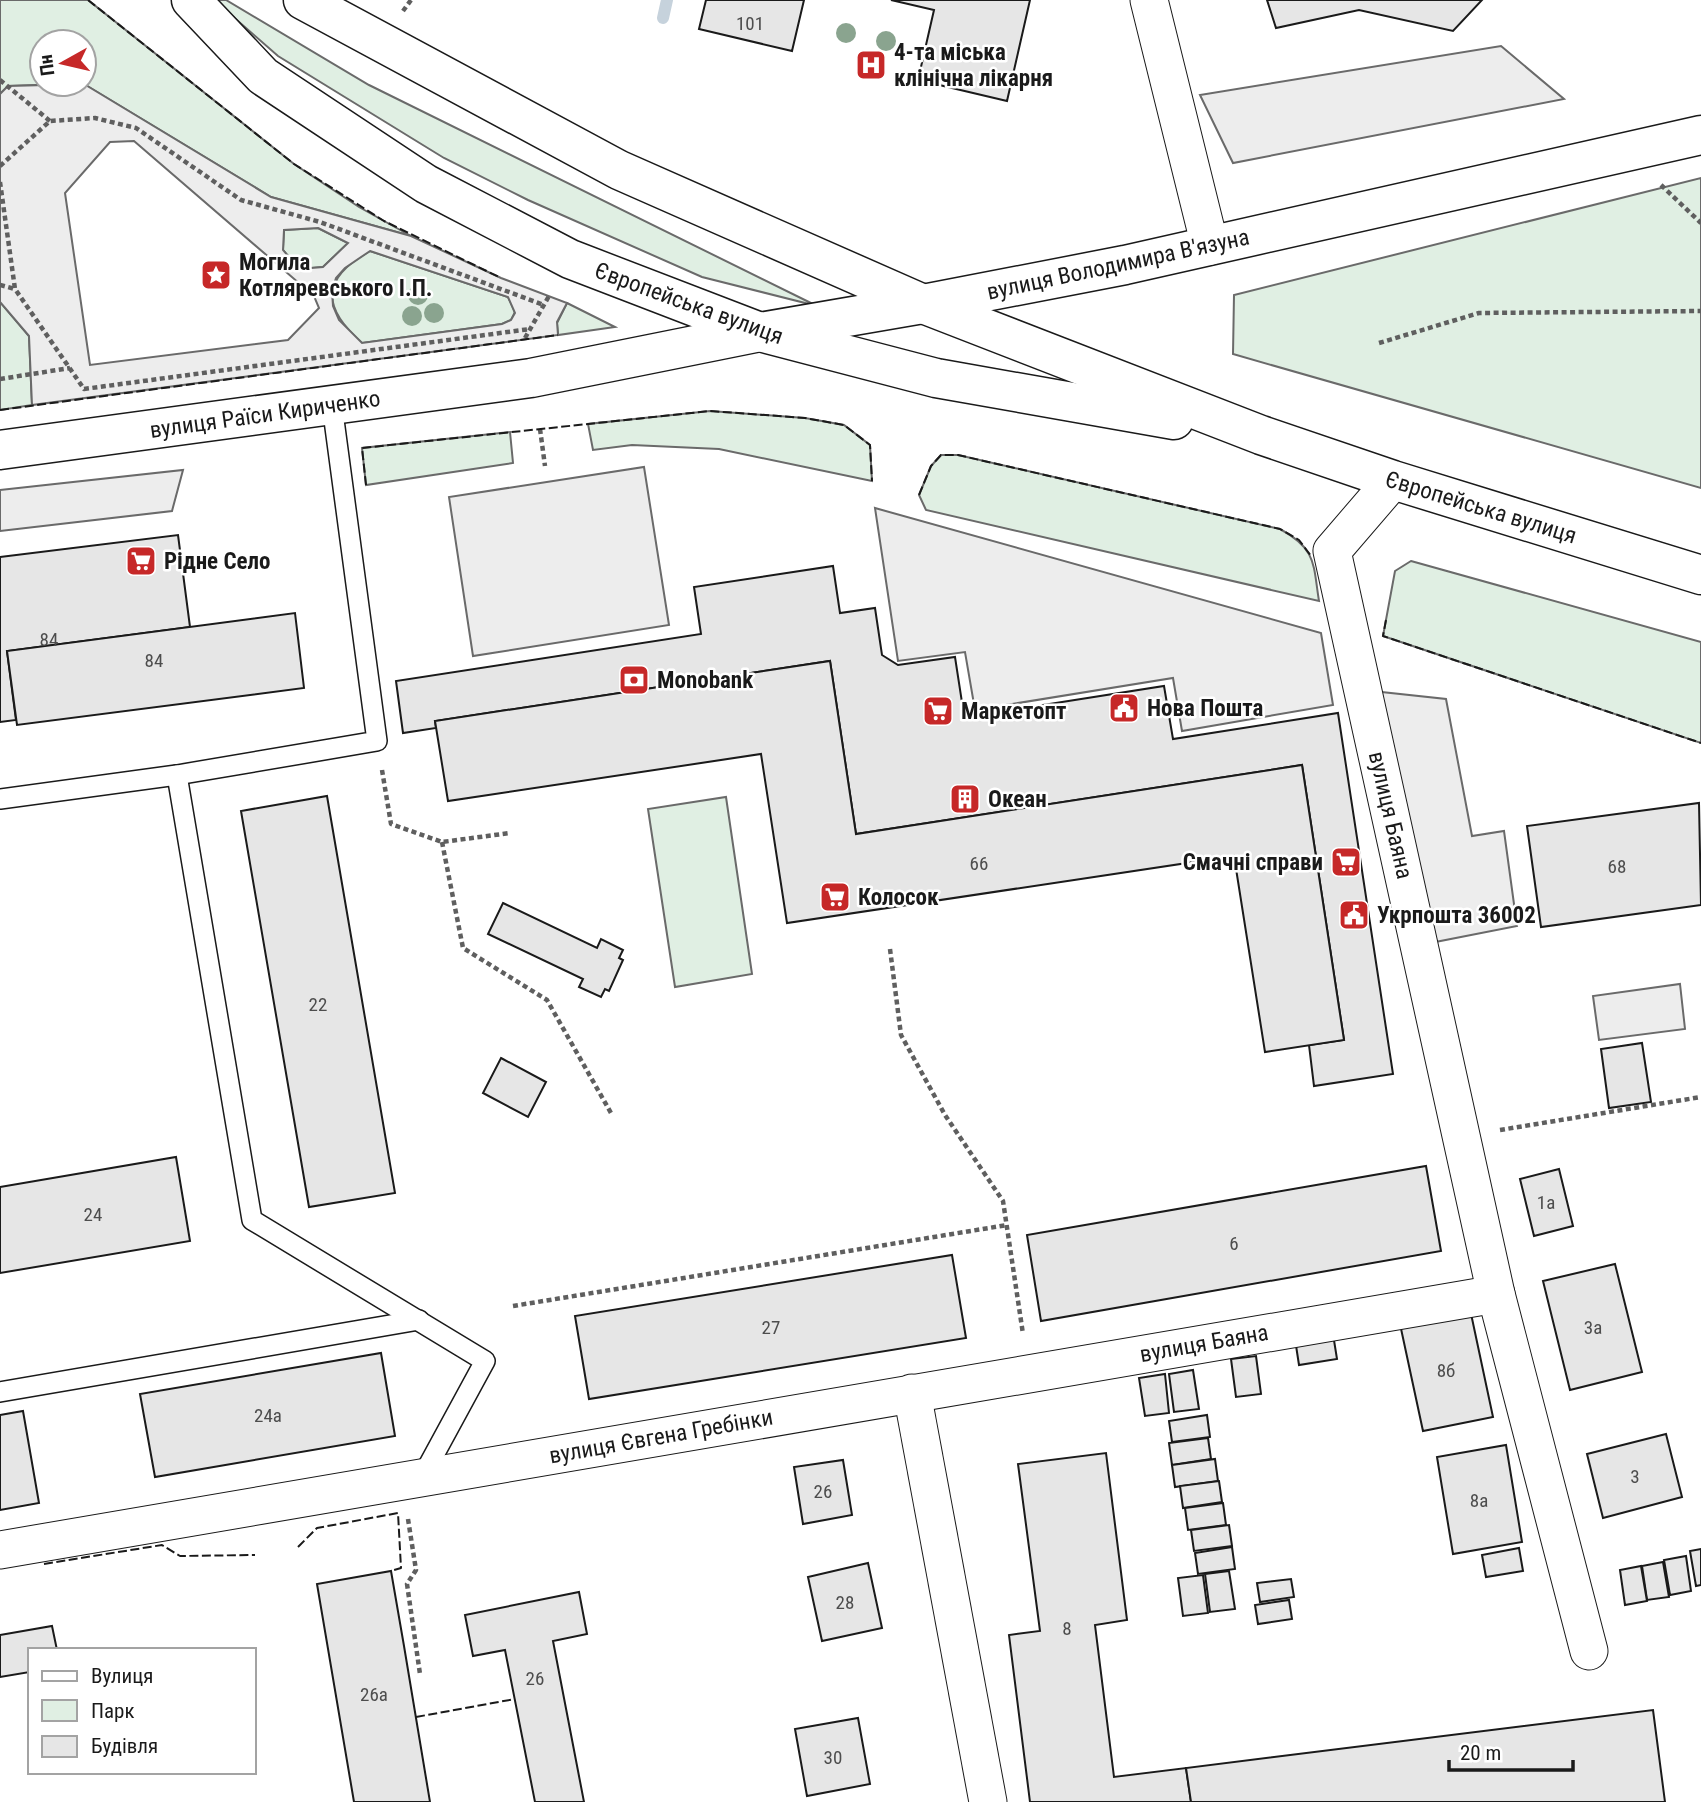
<svg xmlns="http://www.w3.org/2000/svg" width="1701" height="1802" viewBox="0 0 1701 1802" font-family="'Roboto Condensed',sans-serif">
	<style>
		.green { fill: #e0efe3; stroke: #6a6a6a; stroke-width: 2 }
		.parking { fill: #ededed; stroke: #6a6a6a; stroke-width: 2; fill-rule: evenodd }
		.lines { fill: none; stroke-linecap: round; stroke-linejoin: round }
		.stream { stroke: #c6d2dc; stroke-width: 12 }
		.building { fill: #e6e6e6; stroke: #1a1a1a; stroke-width: 2 }
		.lane-casing { stroke: #1a1a1a; stroke-width: 22 }
		.street-casing { stroke: #1a1a1a; stroke-width: 39 }
		.secondary-casing { stroke: #1a1a1a; stroke-width: 41 }
		.primary-casing { stroke: #1a1a1a; stroke-width: 41 }
		.path { stroke: #5f5f5f; stroke-width: 4.5; stroke-dasharray: 5 3.5; stroke-linecap: butt }
		.lane { stroke: #fff; stroke-width: 19 }
		.street { stroke: #fff; stroke-width: 37 }
		.secondary { stroke: #fff; stroke-width: 38 }
		.primary { stroke: #fff; stroke-width: 38 }
		.fence { stroke: #1a1a1a; stroke-width: 2; stroke-dasharray: 9 3.5; stroke-linecap: butt }
		.tree { fill: #8aa48f }
		.labels { text-anchor: middle; stroke-width: 5; stroke-linejoin: round; paint-order: stroke }
		.number-label { font-size: 19px; fill: #4d4d4d }
		.poi-label { font-size: 23px; font-weight: bold; fill: #1a1a1a; stroke: #fff; text-anchor: start }
		.street-label { font-size: 23px; fill: #1a1a1a; stroke: #fff }
	</style>
	<rect width="100%" height="100%" fill="#fff"/>
	<g class="green">
		<polygon points="0,0 88,0 294,164 359,207 411,236 271,197 84,84 84,42 42,42 42,84 65,84 8,86 0,94"/>
		<polygon points="214,0 226,0 369,85 817,306 702,277 528,200 444,158 278,56"/>
		<polygon points="1701,178 1701,488 1233,354 1234,295"/>
		<polygon points="318,228 348,243 323,267 299,269 283,250 284,230"/>
		<path d="M370,251l138,46 7,15 -4,8 -9,4 -140,19c-41,-36 -41,-65 8,-92z"/>
		<polygon points="0,302 29,336 32,405 0,410"/>
		<polygon points="567,303 615,327 558,335 557,323"/>
		<polygon points="710,411 805,418 844,425 870,445 872,481 719,449 632,445 593,450 588,424"/>
		<polygon points="510,432 513,463 366,485 362,448"/>
		<path d="M941,455h17l322,74c37,20 33,35 39,72l-393,-91 -7,-15 12,-29z"/>
		<polygon points="1411,561 1701,642 1701,743 1383,636 1395,571"/>
		<polygon points="726,797 752,974 675,987 648,809"/>
	</g>
	<g class="parking">
		<polygon points="1501,46 1564,99 1233,163 1200,95"/>
		<path d="M84,84l187,113 140,39 90,42 66,25 -10,19 1,13 -526,70 -3,-69 -29,-34v-208l8,-8zM134,141l180,155 5,12 -31,32 -198,25 -25,-172 45,-51zM318,228l30,15 -25,24 -24,2 -16,-19 1,-20zM370,251l138,46 7,16 -4,7 -9,4 -140,19 -23,-23 -6,-14 -1,-15 4,-13 9,-10z"/>
		<polygon points="644,467 669,625 473,656 449,497"/>
		<polygon points="183,470 172,511 0,531 0,490"/>
		<polygon points="875,508 1321,633 1333,705 1182,731 1173,678 975,710 965,652 898,661"/>
		<polygon points="1363,690 1446,699 1472,836 1504,831 1517,926 1420,945"/>
		<polygon points="1680,984 1685,1029 1599,1040 1593,996"/>
	</g>
	<g class="lines">
		<polyline class="stream" points="663,18 667,0"/>
	</g>
	<g class="building">
		<polygon points="706,0 804,0 792,51 699,29"/>
		<polygon points="891,0 1030,0 1007,101 918,80 934,10"/>
		<polygon points="1267,0 1482,0 1453,31 1359,10 1276,28"/>
		<polygon points="178,535 190,627 7,651 16,720 0,722 0,557"/>
		<polygon points="833,566 840,613 875,608 882,655 898,665 955,657 963,709 973,716 1164,686 1173,739 1338,713 1393,1074 1314,1086 1309,1045 1344,1040 1302,765 856,834 830,661 435,721 436,728 403,733 396,681 701,634 694,587"/>
		<polygon points="295,613 304,688 17,725 7,651"/>
		<polygon points="830,661 856,834 1302,765 1344,1040 1265,1052 1234,856 787,923 761,754 448,801 435,721"/>
		<polygon points="327,796 395,1193 309,1207 241,811"/>
		<polygon points="1699,803 1701,905 1541,927 1527,826"/>
		<polygon points="503,903 597,948 601,939 623,950 619,958 623,960 609,991 605,989 601,997 579,987 583,979 488,934"/>
		<polygon points="1642,1043 1651,1102 1609,1108 1601,1049"/>
		<polygon points="501,1058 546,1082 528,1117 483,1093"/>
		<polygon points="176,1157 190,1241 0,1273 0,1187"/>
		<polygon points="1426,1166 1441,1251 1041,1321 1027,1235"/>
		<polygon points="1559,1169 1573,1226 1534,1236 1520,1179"/>
		<polygon points="952,1255 966,1338 589,1399 575,1316"/>
		<polygon points="1615,1264 1642,1372 1570,1390 1543,1281"/>
		<polygon points="1470,1309 1493,1417 1423,1431 1400,1324"/>
		<polygon points="1333,1334 1337,1359 1299,1365 1295,1339"/>
		<polygon points="381,1353 395,1436 155,1477 140,1394"/>
		<polygon points="1256,1356 1261,1394 1236,1397 1231,1359"/>
		<polygon points="1193,1370 1199,1409 1174,1412 1169,1374"/>
		<polygon points="1165,1374 1169,1413 1145,1416 1139,1378"/>
		<polygon points="23,1411 39,1503 0,1510 0,1415"/>
		<polygon points="1207,1415 1210,1437 1172,1442 1169,1421"/>
		<polygon points="1666,1434 1682,1497 1603,1518 1587,1454"/>
		<polygon points="1208,1438 1211,1459 1172,1465 1169,1443"/>
		<polygon points="1506,1445 1522,1542 1453,1554 1437,1457"/>
		<polygon points="1106,1453 1127,1620 1095,1625 1114,1777 1186,1768 1191,1802 1030,1802 1009,1635 1040,1631 1018,1464"/>
		<polygon points="1215,1459 1218,1481 1175,1487 1172,1465"/>
		<polygon points="843,1460 852,1515 803,1524 794,1467"/>
		<polygon points="1219,1481 1222,1502 1183,1508 1180,1486"/>
		<polygon points="1223,1503 1226,1525 1188,1530 1185,1508"/>
		<polygon points="1229,1525 1232,1546 1194,1551 1191,1530"/>
		<polygon points="1232,1547 1235,1569 1198,1574 1195,1553"/>
		<polygon points="1519,1548 1523,1571 1486,1577 1482,1555"/>
		<polygon points="1701,1549 1701,1585 1696,1586 1690,1551"/>
		<polygon points="1686,1556 1691,1591 1670,1595 1664,1560"/>
		<polygon points="1663,1562 1669,1597 1647,1600 1642,1566"/>
		<polygon points="868,1563 882,1628 822,1641 808,1577"/>
		<polygon points="1641,1566 1647,1601 1625,1605 1620,1570"/>
		<polygon points="391,1571 404,1646 430,1802 354,1802 317,1584"/>
		<polygon points="1229,1571 1235,1609 1210,1612 1205,1574"/>
		<polygon points="1203,1575 1208,1613 1183,1616 1178,1578"/>
		<polygon points="1291,1579 1294,1597 1260,1602 1257,1583"/>
		<polygon points="579,1592 587,1634 553,1641 584,1802 535,1802 505,1650 473,1656 465,1615"/>
		<polygon points="1289,1600 1292,1619 1258,1624 1255,1605"/>
		<polygon points="52,1626 57,1650 30,1650 30,1672 0,1677 0,1635"/>
		<polygon points="1653,1710 1665,1802 1191,1802 1186,1768"/>
		<polygon points="858,1718 870,1784 807,1796 795,1729"/>
	</g>
	<g class="lines">
		<g class="lane-casing">
			<g id="lane">
				<polyline points="177,775 252,1220 485,1361 422,1477"/>
				<polyline points="0,799 177,775 377,741 332,405"/>
				<polyline points="0,1392 419,1320"/>
			</g>
		</g>
		<g class="street-casing">
			<g id="street">
				<polyline points="1149,0 1210,246"/>
				<polyline points="1393,480 1332,551 1496,1294 1589,1651"/>
				<polyline points="912,1393 988,1802"/>
				<polyline points="0,1550 1496,1294"/>
			</g>
		</g>
		<g class="secondary-casing">
			<polyline id="secondary" points="0,450 531,378 760,332 923,304 1125,265 1701,135"/>
		</g>
		<g class="primary-casing">
			<g id="primary">
				<polyline points="191,0 263,76 426,184 570,259 760,332 936,378 1174,420"/>
				<polyline points="303,0 619,170 923,304 1261,435 1393,480 1701,575"/>
			</g>
		</g>
		<g class="path">
			<polyline points="403,11 411,0"/>
			<polyline points="0,80 50,121"/>
			<polyline points="0,166 50,121 95,118 136,128 241,200 320,222 544,305"/>
			<polyline points="0,182 15,289 84,389 530,329"/>
			<polyline points="1661,185 1701,223"/>
			<polyline points="0,285 15,289"/>
			<polyline points="525,338 549,296"/>
			<polyline points="1379,343 1479,313 1701,311"/>
			<polyline points="0,379 70,368"/>
			<polyline points="540,429 545,466"/>
			<polyline points="382,770 391,824 442,842 510,833"/>
			<polyline points="442,842 463,948 547,1000 611,1113"/>
			<polyline points="890,949 901,1035 945,1115 1003,1201 1023,1334"/>
			<polyline points="1500,1130 1701,1097"/>
			<polyline points="513,1306 1007,1225"/>
			<polyline points="408,1519 416,1570 407,1584 420,1674"/>
		</g>
		<use href="#lane" class="lane"/>
		<use href="#street" class="street"/>
		<use href="#secondary" class="secondary"/>
		<use href="#primary" class="primary"/>
		<g class="fence">
			<polyline points="88,0 294,164 384,221 501,278"/>
			<polyline points="0,410 558,335"/>
			<polyline points="366,485 362,448 710,411 805,418 844,425 870,445 872,481"/>
			<polyline points="919,495 931,466 941,455 958,455 1280,529 1299,540 1311,556"/>
			<polyline points="1386,620 1383,636 1701,743"/>
			<polyline points="298,1547 317,1528 398,1513 401,1568 391,1571"/>
			<polyline points="44,1564 162,1545 180,1556 255,1555"/>
			<polyline points="416,1717 515,1699"/>
		</g>
	</g>
	<g class="tree">
		<circle cx="846" cy="33" r="10"/>
		<circle cx="886" cy="41" r="10"/>
		<circle cx="418" cy="295" r="10"/>
		<circle cx="434" cy="313" r="10"/>
		<circle cx="412" cy="316" r="10"/>
	</g>
	<defs>
		<g id="hospital-square" transform="scale(1.575)"><rect x="-9" y="-9" width="18" height="18" rx="4" fill="#c62828" stroke="#fff"/><path d="M-5-5h3v3.5h4V-5h3V5h-3V1.5h-4V5h-3Z" fill="#fff"/></g>
		<g id="sight-square" transform="scale(1.575)"><rect x="-9" y="-9" width="18" height="18" rx="4" fill="#c62828" stroke="#fff"/><path d="M0-6L1.8-2.2L6-1.7L2.9 1.2L3.7 5.4L0 3.3L-3.7 5.4L-2.9 1.2L-6-1.7L-1.8-2.2Z" fill="#fff"/></g>
		<g id="supermarket-square" transform="scale(1.575)"><rect x="-9" y="-9" width="18" height="18" rx="4" fill="#c62828" stroke="#fff"/><path d="M-6-5.5h2.5l.6 2H6L4.5 2H-2.5L-4.4-4H-6ZM-1.5 3.2a1.3 1.3 0 1 0 .1 0ZM3 3.2a1.3 1.3 0 1 0 .1 0Z" fill="#fff"/></g>
		<g id="bank-square" transform="scale(1.575)"><rect x="-9" y="-9" width="18" height="18" rx="4" fill="#c62828" stroke="#fff"/><path d="M-6-4H6V4H-6ZM0-2.3a2.3 2.3 0 1 0 0 4.6a2.3 2.3 0 1 0 0-4.6Z" fill="#fff"/></g>
		<g id="civic-square" transform="scale(1.575)"><rect x="-9" y="-9" width="18" height="18" rx="4" fill="#c62828" stroke="#fff"/><path d="M-.6-6.5H3V-4.5H.6V-3L4-1V1h2V6H-6V1h2V-1L-.6-3ZM-1.2 2.5V6h2.4V2.5Z" fill="#fff"/></g>
		<g id="building-square" transform="scale(1.575)"><rect x="-9" y="-9" width="18" height="18" rx="4" fill="#c62828" stroke="#fff"/><path d="M-4-6H4V6H1V3H-1V6H-4ZM-2.5-4.3h1.7v1.8h-1.7ZM.8-4.3h1.7v1.8H.8ZM-2.5-1h1.7V.8h-1.7ZM.8-1h1.7V.8H.8Z" fill="#fff"/></g>
	</defs>
	<g fill-rule="evenodd">
		<use href="#hospital-square" x="871" y="65"/>
		<use href="#sight-square" x="216" y="275"/>
		<use href="#supermarket-square" x="141" y="561"/>
		<use href="#bank-square" x="634" y="680"/>
		<use href="#civic-square" x="1124" y="708"/>
		<use href="#supermarket-square" x="938" y="711"/>
		<use href="#building-square" x="965" y="799"/>
		<use href="#supermarket-square" x="1346" y="862"/>
		<use href="#supermarket-square" x="835" y="897"/>
		<use href="#civic-square" x="1354" y="915"/>
	</g>
	<g class="labels">
		<g class="number-label">
			<text x="750" y="30">101</text>
			<text x="49" y="646">84</text>
			<text x="154" y="667">84</text>
			<text x="979" y="870">66</text>
			<text x="1617" y="873">68</text>
			<text x="318" y="1011">22</text>
			<text x="1546" y="1209">1а</text>
			<text x="93" y="1221">24</text>
			<text x="1234" y="1250">6</text>
			<text x="771" y="1334">27</text>
			<text x="1593" y="1334">3а</text>
			<text x="1446" y="1377">8б</text>
			<text x="268" y="1422">24а</text>
			<text x="1635" y="1483">3</text>
			<text x="823" y="1498">26</text>
			<text x="1479" y="1507">8а</text>
			<text x="845" y="1609">28</text>
			<text x="1067" y="1635">8</text>
			<text x="535" y="1685">26</text>
			<text x="374" y="1701">26а</text>
			<text x="833" y="1764">30</text>
		</g>
		<g class="poi-label">
			<text x="894" y="60">4-та міська<tspan x="894" dy="26">клінічна лікарня</tspan></text>
			<text x="239" y="270">Могила<tspan x="239" dy="26">Котляревського І.П.</tspan></text>
			<text x="164" y="569">Рідне Село</text>
			<text x="657" y="688">Monobank</text>
			<text x="1147" y="716">Нова Пошта</text>
			<text x="961" y="719">Маркетопт</text>
			<text x="988" y="807">Океан</text>
			<text x="1323" y="870" text-anchor="end">Смачні справи</text>
			<text x="858" y="905">Колосок</text>
			<text x="1377" y="923">Укрпошта 36002</text>
		</g>
		<g class="street-label">
			<text transform="translate(1118 264) rotate(-12)" y="8">вулиця Володимира В'язуна</text>
			<text transform="translate(689 303) rotate(20)" y="8">Європейська вулиця</text>
			<text transform="translate(265 414) rotate(-8)" y="8">вулиця Раїси Кириченко</text>
			<text transform="translate(1481 507) rotate(17)" y="8">Європейська вулиця</text>
			<text transform="translate(1391 815) rotate(77)" y="8">вулиця Баяна</text>
			<text transform="translate(1204 1343) rotate(-10)" y="8">вулиця Баяна</text>
			<text transform="translate(661 1436) rotate(-10)" y="8">вулиця Євгена Гребінки</text>
		</g>
	</g>
	<rect x="28" y="1648" width="228" height="126" fill="#ffffff" stroke="#a3a3a3" stroke-width="2"/>
	<rect x="42" y="1671" width="35" height="10" fill="#ffffff" stroke="#a3a3a3" stroke-width="2"/>
	<text x="91" y="1683" font-size="21" fill="#1a1a1a">Вулиця</text>
	<rect x="42" y="1700" width="35" height="21" fill="#e0efe3" stroke="#a3a3a3" stroke-width="2"/>
	<text x="91" y="1718" font-size="21" fill="#1a1a1a">Парк</text>
	<rect x="42" y="1736" width="35" height="21" fill="#e6e6e6" stroke="#a3a3a3" stroke-width="2"/>
	<text x="91" y="1753" font-size="21" fill="#1a1a1a">Будівля</text>
	<g transform="translate(63 63) rotate(262)"><circle r="33" fill="#ffffff" stroke="#a3a3a3" stroke-width="2"/>
	<path d="M0-5L12 26L0 18L-12 26Z" fill="#c62828"/>
	<text y="-10" font-size="19" font-weight="bold" text-anchor="middle" fill="#1a1a1a">Пн</text>
	</g>
	<path d="M1449 1760v10h124v-10" fill="none" stroke="#1a1a1a" stroke-width="3.5"/>
	<text x="1460" y="1760" font-size="21" fill="#1a1a1a" stroke="#ffffff" stroke-width="5" paint-order="stroke">20 m</text>
</svg>
